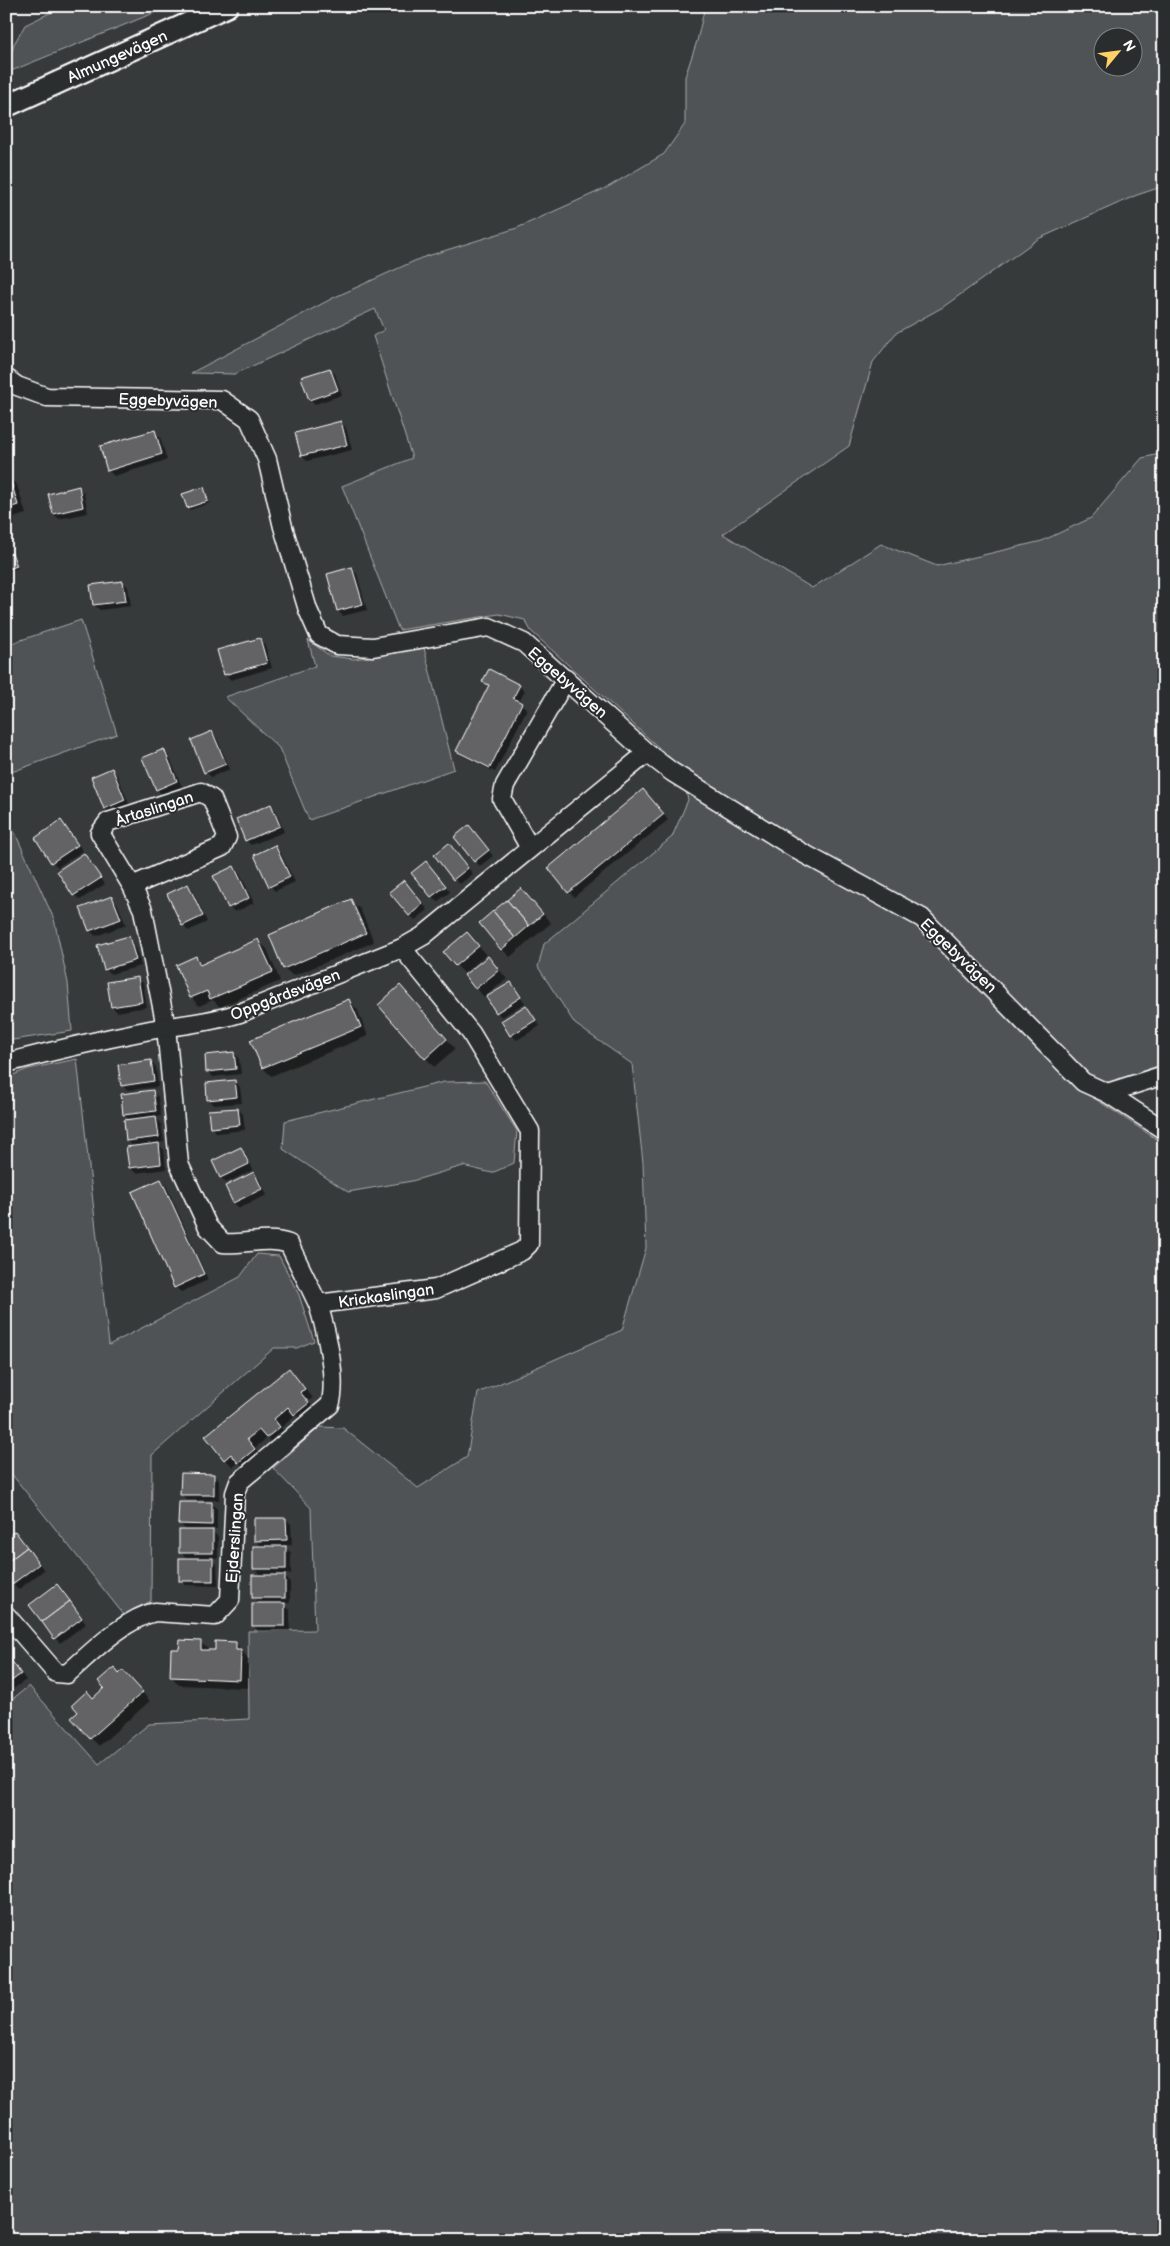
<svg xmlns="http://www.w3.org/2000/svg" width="1170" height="2246" viewBox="0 0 1170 2246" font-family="'Balsamiq Sans',sans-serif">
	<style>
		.green { fill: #505354; stroke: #a8a9aa; fill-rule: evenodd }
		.shadow { fill: #0007 }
		.building { fill: #636465; stroke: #fff }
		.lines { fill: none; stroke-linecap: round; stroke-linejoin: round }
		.minor-casing { stroke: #fff; stroke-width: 21 }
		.tertiary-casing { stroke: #fff; stroke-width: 25 }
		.minor { stroke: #2a2d2e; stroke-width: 18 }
		.tertiary { stroke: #2a2d2e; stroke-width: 21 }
		.labels { text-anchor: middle; stroke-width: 4; stroke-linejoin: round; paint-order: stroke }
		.street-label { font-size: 16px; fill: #fff; stroke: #2a2d2e }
	</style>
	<rect width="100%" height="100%" fill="#373a3b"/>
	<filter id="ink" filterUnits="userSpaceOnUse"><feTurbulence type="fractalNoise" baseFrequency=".02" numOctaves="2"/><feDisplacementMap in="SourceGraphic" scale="10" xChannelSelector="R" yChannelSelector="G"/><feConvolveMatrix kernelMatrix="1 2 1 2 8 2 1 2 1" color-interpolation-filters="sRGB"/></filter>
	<g filter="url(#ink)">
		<g class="green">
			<polygon points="64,6 171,6 6,73 14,44 25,25"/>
			<path d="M705,6h459v180l-27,9 -99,44 -95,68 -47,26 -23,29 -24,84 -126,88 89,54 69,-44 56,22 105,-25 49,-23 51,-60 22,-5v611l-39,13 -31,21 70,46v1096h-1158v-536l23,-18 70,78 50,-40 100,-5 -1,-88 67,-1 -4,-122 -38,-40 47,-41 23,1 75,60 49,-31 11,-64 144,-63 24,-82 -3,-85 -11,-99 -57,-40 -37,-57 6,-23 128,-107 16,-37 -8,-33 -149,-136 -6,-11 -26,-6 -100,16 -57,-144 70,-28 -39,-122 11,-6 -9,-21 -140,65 -44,-1 142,-75 88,-40 96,-30 91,-41 56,-33 21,-30v-47l12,-36zM1102,38h30v30h-30z"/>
			<polygon points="81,620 117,734 6,774 6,645"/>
			<polygon points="308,640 330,656 354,659 424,648 454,769 309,820 279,748 225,697 315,666"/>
			<polygon points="6,813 54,919 68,983 72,1031 6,1041"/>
			<polygon points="77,1059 109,1345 240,1277 257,1254 279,1256 299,1295 314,1341 297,1348 274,1348 152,1455 151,1601 124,1615 6,1467 6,1078 28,1069"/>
			<polygon points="485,1081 517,1131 514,1163 492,1173 463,1166 412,1181 348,1192 283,1149 285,1121 444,1082"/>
		</g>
		<g class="shadow">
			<polygon points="330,369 335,374 342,395 315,404 310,399"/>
			<polygon points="341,422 346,428 352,450 307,461 302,456"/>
			<polygon points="154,432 160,437 167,460 114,476 108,470"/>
			<polygon points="8,477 17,485 26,514 6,520 6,478"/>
			<polygon points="78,488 84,493 88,513 59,519 54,514"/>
			<polygon points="203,489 210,503 190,510 188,507"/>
			<polygon points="12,555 18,568 9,571 7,569"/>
			<polygon points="351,568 357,574 367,610 343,616 338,611"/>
			<polygon points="123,582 128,587 131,606 100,610 94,605"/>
			<polygon points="260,640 265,645 272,668 231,680 225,674"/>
			<polygon points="484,681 519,686 525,691 519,702 527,709 495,772 463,756 458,751 490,687"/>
			<polygon points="212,733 217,738 230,769 211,777 206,772"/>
			<polygon points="163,750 169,756 182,787 162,795 157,789"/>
			<polygon points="112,769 117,775 130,806 110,814 105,808"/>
			<polygon points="649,796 668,820 574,897 569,892"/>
			<polygon points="270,806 276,811 284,832 251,845 246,840"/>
			<polygon points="61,821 83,851 58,867 52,862"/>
			<polygon points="474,832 493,856 480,866 475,861"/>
			<polygon points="275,846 280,852 295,882 275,891 270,886"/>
			<polygon points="454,851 473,874 460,884 454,879"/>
			<polygon points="84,855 105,884 80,900 74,895"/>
			<polygon points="234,867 240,873 254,903 235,912 229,907"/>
			<polygon points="431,868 450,892 437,902 413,873"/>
			<polygon points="188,886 193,891 207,922 188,931 183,925"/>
			<polygon points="409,887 428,910 415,920 410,915"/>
			<polygon points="521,890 551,923 510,957 502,949"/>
			<polygon points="112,898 117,903 126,925 96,936 90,931"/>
			<polygon points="351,901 360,909 374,942 293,976 284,968"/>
			<polygon points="128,937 134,943 141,966 111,974 105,969"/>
			<polygon points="258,941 267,949 280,981 220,1007 213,1000 199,1006 191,997 196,958 203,965"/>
			<polygon points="476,943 486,955 464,973 456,965"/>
			<polygon points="496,966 507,979 484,997 465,976"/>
			<polygon points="138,978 143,983 147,1007 117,1012 112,1007"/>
			<polygon points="511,983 525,1003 502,1017 496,1012"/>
			<polygon points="408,995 455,1049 434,1067 379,1005"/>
			<polygon points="348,1000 357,1009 368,1036 271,1076 263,1068 251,1041"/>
			<polygon points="526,1006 540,1026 517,1040 511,1035"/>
			<polygon points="234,1053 239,1059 241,1074 213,1077 207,1071"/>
			<polygon points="151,1062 156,1067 158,1087 128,1090 122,1085"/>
			<polygon points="235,1081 240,1087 242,1103 214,1105 209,1100"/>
			<polygon points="153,1092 158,1097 161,1116 155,1117 161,1123 164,1142 157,1143 164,1150 166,1169 136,1173 130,1168 134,1147 127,1141 130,1120 125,1115"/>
			<polygon points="238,1109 243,1114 245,1130 217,1133 211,1127"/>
			<polygon points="241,1149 246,1154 253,1170 226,1183 221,1178 213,1162"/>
			<polygon points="253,1174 259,1179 267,1195 239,1208 234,1203 226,1187"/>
			<polygon points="161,1180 166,1185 208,1280 181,1292 175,1287"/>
			<polygon points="289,1370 313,1398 308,1401 317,1412 304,1423 296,1415 281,1428 288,1436 275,1446 267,1438 255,1448 263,1458 247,1471 239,1462 233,1467 225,1459"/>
			<polygon points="214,1475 219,1480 219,1500 187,1500 182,1495"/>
			<polygon points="212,1504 217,1509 217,1529 210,1529 218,1537 218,1558 210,1558 217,1565 218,1586 185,1585 180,1580 188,1560 181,1552 188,1532 180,1524"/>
			<polygon points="286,1519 291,1524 292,1545 283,1545 291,1553 291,1574 282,1574 290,1582 290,1603 283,1603 290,1610 290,1631 258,1631 253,1625 260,1604 253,1597 262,1576 254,1569 263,1548 255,1540"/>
			<polygon points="20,1538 44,1570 18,1590 6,1576"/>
			<polygon points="63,1591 86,1624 60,1643 55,1638"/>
			<polygon points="200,1642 210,1651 216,1652 236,1643 249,1660 248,1688 179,1685 171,1676 180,1650"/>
			<polygon points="6,1653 26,1680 6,1694"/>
			<polygon points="119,1675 131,1680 150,1701 99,1746 91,1738 94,1699"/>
		</g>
		<g class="building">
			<polygon points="330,368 338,390 309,400 301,377"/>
			<polygon points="341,421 347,445 301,456 295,433"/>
			<polygon points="155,430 162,454 107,471 100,446"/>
			<polygon points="9,475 18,505 6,509 6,476"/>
			<polygon points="79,486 83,507 53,514 48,494"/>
			<polygon points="204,487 208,501 187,508 182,494"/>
			<polygon points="12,553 17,566 6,570 6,555"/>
			<polygon points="352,567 363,604 337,611 327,574"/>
			<polygon points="123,581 126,601 93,605 90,585"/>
			<polygon points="260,638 267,663 224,675 217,650"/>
			<polygon points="489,669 520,685 513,698 522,703 490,768 456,751 489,685 482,682"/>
			<polygon points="212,731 226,764 204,773 191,740"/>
			<polygon points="164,749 177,781 156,790 142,758"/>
			<polygon points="112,768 125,800 104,809 91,777"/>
			<polygon points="643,789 664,814 568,893 548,868"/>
			<polygon points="271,804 280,826 245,841 236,819"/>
			<polygon points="61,820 78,845 51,863 35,838"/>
			<polygon points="469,825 489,850 474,862 454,837"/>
			<polygon points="449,843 468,868 453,880 434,855"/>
			<polygon points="275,845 290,877 269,887 254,855"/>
			<polygon points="84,853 101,878 73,896 57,871"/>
			<polygon points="426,861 446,886 431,897 411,873"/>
			<polygon points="234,866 249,898 228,908 213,876"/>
			<polygon points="404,880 423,904 409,916 389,892"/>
			<polygon points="188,884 203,916 182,926 167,894"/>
			<polygon points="521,888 543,914 529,926 507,900"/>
			<polygon points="112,896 121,919 89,931 80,908"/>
			<polygon points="351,899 366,933 283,969 269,935"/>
			<polygon points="507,900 529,926 515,938 493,911"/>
			<polygon points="493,911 515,938 501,950 479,923"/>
			<polygon points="467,932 479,946 455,966 443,952"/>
			<polygon points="129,936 136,960 104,970 97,945"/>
			<polygon points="258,939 273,972 210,999 207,991 190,998 176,965 196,956 200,965"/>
			<polygon points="488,956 499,970 475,989 464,975"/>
			<polygon points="138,977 142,1002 111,1007 107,982"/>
			<polygon points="511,982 521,997 496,1013 486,997"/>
			<polygon points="400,985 447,1039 425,1059 378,1005"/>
			<polygon points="349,999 361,1027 262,1068 250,1040"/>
			<polygon points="526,1005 536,1020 510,1036 501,1021"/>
			<polygon points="234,1052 236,1069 206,1072 205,1055"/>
			<polygon points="151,1060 154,1081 121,1086 118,1065"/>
			<polygon points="235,1080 237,1097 207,1100 206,1083"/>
			<polygon points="153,1090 156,1111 123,1115 121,1094"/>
			<polygon points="238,1108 240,1125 210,1128 208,1110"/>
			<polygon points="156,1116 159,1137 126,1141 124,1120"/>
			<polygon points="159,1143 161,1164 129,1168 126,1147"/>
			<polygon points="241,1147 249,1164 220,1178 212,1161"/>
			<polygon points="254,1172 262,1189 233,1203 225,1186"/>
			<polygon points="161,1179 204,1274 174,1288 132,1192"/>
			<polygon points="289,1368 305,1389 300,1392 309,1403 294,1415 288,1407 274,1419 280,1427 266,1438 259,1430 247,1439 255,1449 238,1463 231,1454 224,1460 205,1436"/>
			<polygon points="181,1473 214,1474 214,1495 180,1495"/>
			<polygon points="179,1502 212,1502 212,1525 178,1524"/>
			<polygon points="254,1518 286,1518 287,1540 254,1541"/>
			<rect x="179" y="1530" width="34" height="23"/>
			<polygon points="15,1531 27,1547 6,1563 6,1537"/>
			<rect x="253" y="1546" width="33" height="23"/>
			<polygon points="27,1547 39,1564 11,1585 6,1578 6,1563"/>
			<rect x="179" y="1558" width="34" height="23"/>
			<rect x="252" y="1575" width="33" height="23"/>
			<polygon points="57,1584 70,1601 42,1622 29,1605"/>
			<polygon points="70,1601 82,1618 54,1639 42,1622"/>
			<rect x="252" y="1603" width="33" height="23"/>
			<polygon points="180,1640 201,1641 201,1650 215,1650 215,1641 236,1642 236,1650 241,1650 240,1680 170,1677 171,1649 179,1649"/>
			<polygon points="9,1657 21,1674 6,1685 6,1659"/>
			<polygon points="114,1667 119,1674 123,1670 143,1692 90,1739 71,1718 78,1712 72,1705 87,1691 93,1698 104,1688 98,1681"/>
		</g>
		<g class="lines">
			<g class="minor-casing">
				<g id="minor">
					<polyline points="6,378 17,386 47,397 222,400 249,419 267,459 283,527 308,610 319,635 337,645 373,647 489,627 524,643 647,753 672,772 799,851 922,918 1083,1082 1107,1093 1164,1130"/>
					<polyline points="530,848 502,799 505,785 566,679"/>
					<path d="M132,886l-32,-53 8,-11 93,-30 11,7 15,38 -5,10 -90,39 11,24 23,117 13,137 29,63 15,16c21,2 45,-7 66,1l29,60 118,-15 86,-38 7,-7 1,-113 -59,-98 -69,-85"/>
					<path d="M6,1063c46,-12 93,-23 139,-32 32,-6 64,-8 95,-18l162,-65 21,-12 224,-183"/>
					<polyline points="1107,1093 1164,1075"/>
					<path d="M6,1615l50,58 11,1c24,-21 57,-55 88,-62l60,4 15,-16 5,-107 4,-11 91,-77c8,-25 -4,-75 -12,-101"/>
				</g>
			</g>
			<g class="tertiary-casing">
				<polyline id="tertiary" points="6,106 227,6"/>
			</g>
			<use href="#minor" class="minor"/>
			<use href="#tertiary" class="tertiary"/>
		</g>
	</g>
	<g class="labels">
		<g class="street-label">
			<text transform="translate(117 56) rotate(-24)" y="6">Almungevägen</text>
			<text transform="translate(168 400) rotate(2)" y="6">Eggebyvägen</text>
			<text transform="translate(568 682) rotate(41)" y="6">Eggebyvägen</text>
			<text transform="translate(154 808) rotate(-18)" y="6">Årtaslingan</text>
			<text transform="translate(959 955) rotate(44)" y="6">Eggebyvägen</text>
			<text transform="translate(285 994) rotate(-21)" y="6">Oppgårdsvägen</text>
			<text transform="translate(386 1295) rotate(-8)" y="6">Krickaslingan</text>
			<text transform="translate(234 1538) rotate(-86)" y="6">Ejderslingan</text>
		</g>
	</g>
	<rect width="1170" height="2246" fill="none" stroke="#2a2d2e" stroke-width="25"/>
	<rect x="12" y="12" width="1145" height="2221" fill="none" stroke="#fff" stroke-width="2" filter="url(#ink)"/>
	<g transform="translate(1118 52) rotate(61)"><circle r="24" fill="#2a2d2e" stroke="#7f8182"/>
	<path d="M0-4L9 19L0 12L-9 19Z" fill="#ffd166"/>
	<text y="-8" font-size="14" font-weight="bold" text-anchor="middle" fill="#ffffff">N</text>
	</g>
</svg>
